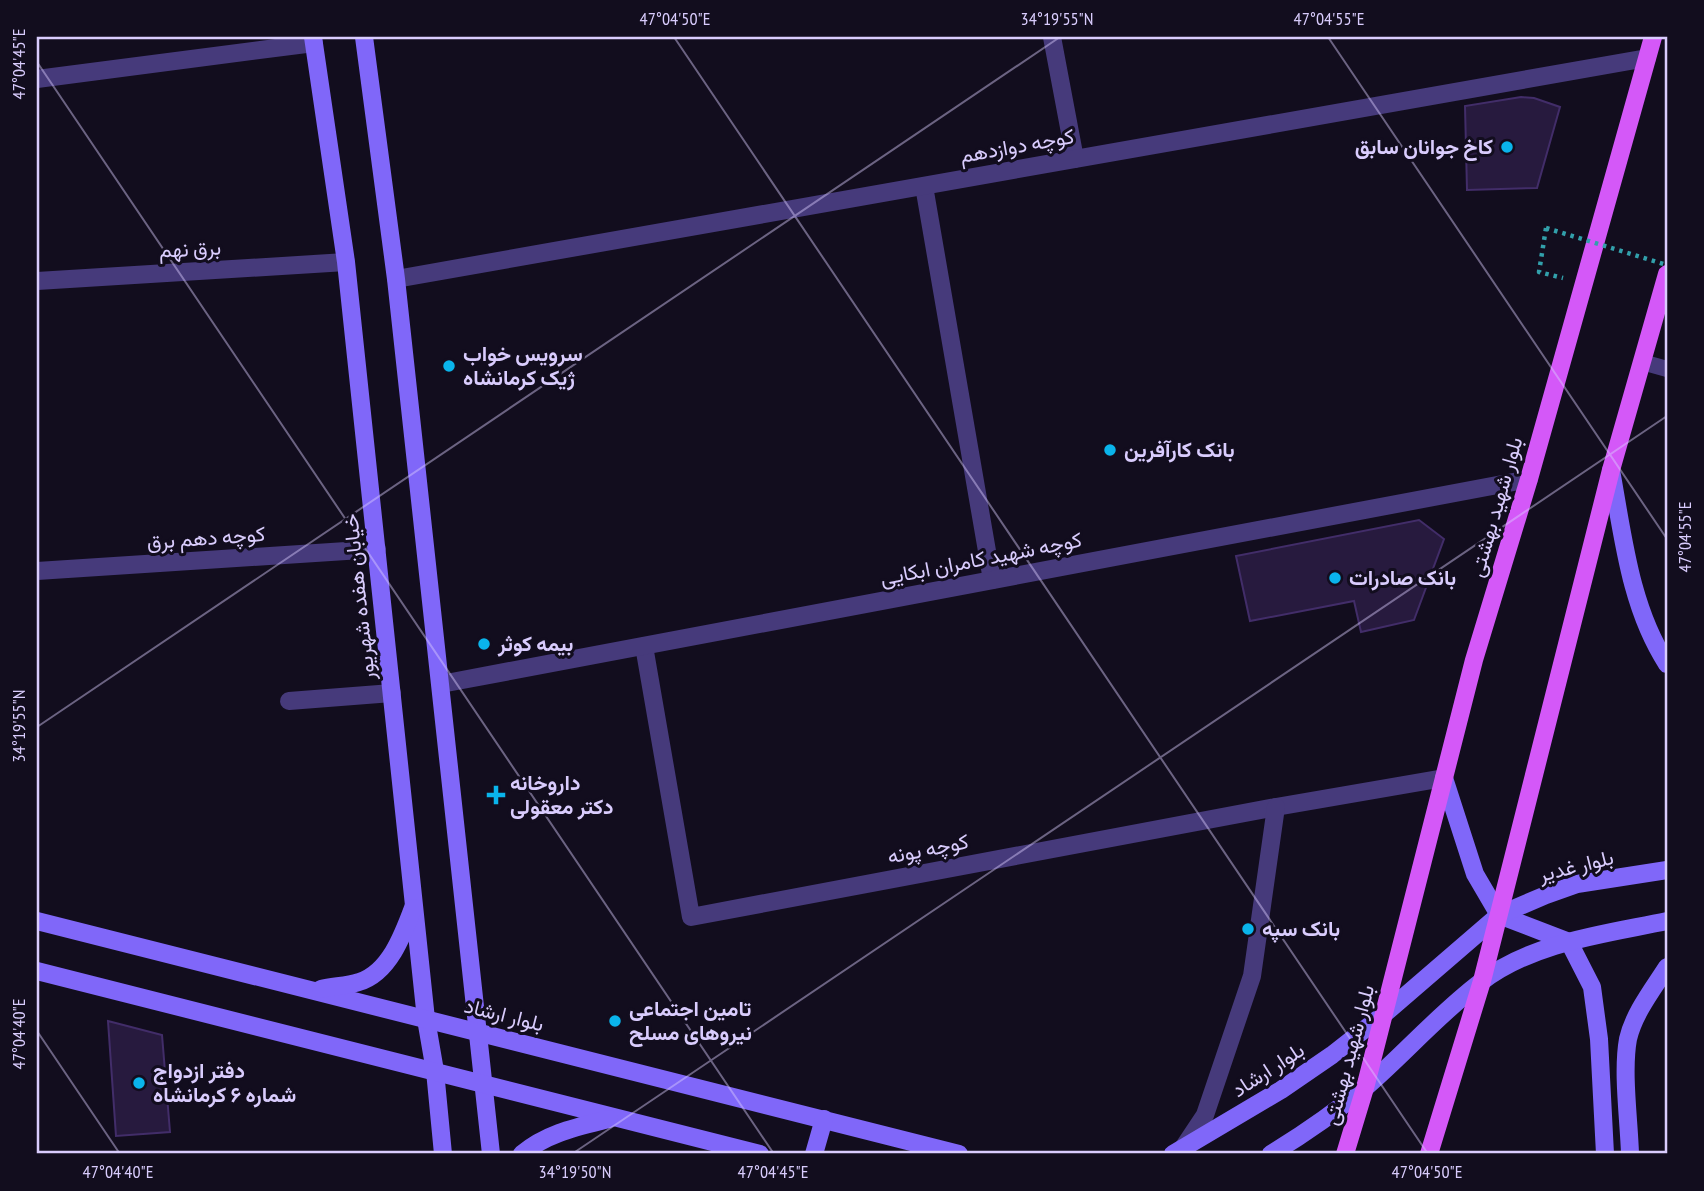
<svg xmlns="http://www.w3.org/2000/svg" width="1704" height="1191" viewBox="0 0 1704 1191" font-family="'PT Sans Narrow',Vazirmatn,sans-serif">
	<style>
		.building { fill: #271a3e; stroke: #422d69; stroke-width: 2 }
		.lines { fill: none; stroke-linecap: round; stroke-linejoin: round }
		.path { stroke: #32a0ab; stroke-width: 4.5; stroke-dasharray: 3.5 5; stroke-linecap: butt }
		.service { stroke: #463a7b; stroke-width: 16 }
		.minor { stroke: #463a7b; stroke-width: 18 }
		.secondary { stroke: #8067f9; stroke-width: 18 }
		.primary { stroke: #d458f8; stroke-width: 18 }
		.path-bridge { stroke: #32a0ab; stroke-width: 4.5; stroke-dasharray: 3.5 5; stroke-linecap: butt }
		.ticks { fill: none; stroke: #d9ccfd; stroke-width: 2; stroke-opacity: 0.45 }
		.poi-dot { fill: #0ab4eb; stroke: #120d1e; stroke-width: 2.5 }
		.labels { text-anchor: middle; stroke-width: 6; stroke-linejoin: round; paint-order: stroke }
		.street-label { font-size: 21px; fill: #d9ccfd; stroke: #120d1e }
		.poi-label { font-size: 21px; font-weight: bold; fill: #d9ccfd; stroke: #120d1e; text-anchor: start }
		.neatline { fill: none; stroke: #d9ccfd; stroke-width: 2.5 }
		.ticks-label { font-size: 18px; text-anchor: middle; fill: #d9ccfd }
	</style>
	<rect width="100%" height="100%" fill="#120d1e"/>
	<g class="building">
		<polygon points="1521,97 1534,98 1560,107 1537,188 1467,190 1465,106"/>
		<polygon points="1419,520 1444,539 1414,620 1361,632 1354,601 1250,621 1236,556"/>
		<polygon points="108,1021 162,1035 170,1132 116,1136"/>
	</g>
	<g class="lines">
		<polyline class="path" points="1546,228 1539,272 1563,278"/>
		<polyline class="service" points="1642,362 1667,369"/>
		<g class="minor">
			<polyline points="1052,37 1075,159"/>
			<polyline points="37,79 314,43"/>
			<polyline points="924,186 992,580"/>
			<polyline points="396,279 1647,58"/>
			<polyline points="37,281 346,262"/>
			<polyline points="37,571 377,549"/>
			<polyline points="644,646 691,917 1276,807 1444,778"/>
			<polyline points="441,684 1529,479"/>
			<polyline points="289,701 392,693"/>
			<polyline points="1181,1151 1205,1115 1252,976 1276,807"/>
		</g>
		<g class="secondary">
			<polyline points="313,37 346,262 426,1019 435,1071 443,1154"/>
			<polyline points="364,37 396,279 491,1154"/>
			<path d="M1611,470c12,66 19,137 56,194"/>
			<polyline points="1444,778 1475,874 1499,915 1569,942"/>
			<polyline points="37,921 959,1154"/>
			<polyline points="1569,942 1592,987 1599,1039 1605,1154"/>
			<polyline points="37,971 760,1154"/>
			<path d="M321,989c12,-3 26,-3 38,-7 30,-9 44,-47 54,-74"/>
			<path d="M522,1154c25,-21 55,-27 87,-35"/>
			<polyline points="814,1154 824,1119"/>
			<polyline points="1173,1154 1281,1090 1332,1055 1383,1015 1499,915 1546,895 1577,884 1667,870"/>
			<path d="M1271,1154c33,-20 66,-43 96,-68 38,-33 74,-74 114,-104 52,-40 124,-48 186,-61"/>
			<path d="M1630,1154c-1,-34 -8,-82 -2,-115 6,-26 25,-50 39,-72"/>
		</g>
		<g class="primary">
			<polyline points="1345,1154 1365,1088 1474,660 1529,479 1653,37"/>
			<polyline points="1429,1154 1482,981 1611,470 1667,274"/>
		</g>
		<polyline class="path-bridge" points="1546,228 1667,265"/>
	</g>
	<path class="ticks" d="M674,37l754,1117M1328,37l339,502M37,62l737,1092M37,727l1023,-690M37,1031l83,123M572,1154l1095,-738"/>
	<g class="poi-dot">
		<circle cx="1507" cy="147" r="7"/>
		<circle cx="449" cy="366" r="7"/>
		<circle cx="1110" cy="450" r="7"/>
		<circle cx="1335" cy="578" r="7"/>
		<circle cx="484" cy="644" r="7"/>
		<path d="M492.5 784.5h7v7h7v7h-7v7h-7v-7h-7v-7h7z"/>
		<circle cx="1248" cy="929" r="7"/>
		<circle cx="615" cy="1021" r="7"/>
		<circle cx="139" cy="1083" r="7"/>
	</g>
	<g class="labels">
		<g class="street-label">
			<text transform="translate(1017 146) rotate(-10)" y="7">کوچه دوازدهم</text>
			<text transform="translate(190 249) rotate(-3)" y="7">برق نهم</text>
			<text transform="translate(1496 507) rotate(-74)" y="7">بلوار شهید بهشتی</text>
			<text transform="translate(206 538) rotate(-4)" y="7">کوچه دهم برق</text>
			<text transform="translate(981 559) rotate(-11)" y="7">کوچه شهید کامران ابکایی</text>
			<text transform="translate(359 597) rotate(-96)" y="7">خیابان هفده شهریور</text>
			<text transform="translate(928 849) rotate(-11)" y="7">کوچه پونه</text>
			<text transform="translate(1576 866) rotate(-14)" y="7">بلوار غدیر</text>
			<text transform="translate(504 1015) rotate(14)" y="7">بلوار ارشاد</text>
			<text transform="translate(1349 1055) rotate(-75)" y="7">بلوار شهید بهشتی</text>
			<text transform="translate(1268 1070) rotate(-33)" y="7">بلوار ارشاد</text>
		</g>
		<g class="poi-label">
			<text x="1493" y="154" text-anchor="end">کاخ جوانان سابق</text>
			<text x="463" y="361">سرویس خواب<tspan x="463" dy="24">ژیک کرمانشاه</tspan></text>
			<text x="1124" y="457">بانک کارآفرین</text>
			<text x="1349" y="585">بانک صادرات</text>
			<text x="498" y="651">بیمه کوثر</text>
			<text x="510" y="790">داروخانه<tspan x="510" dy="24">دکتر معقولی</tspan></text>
			<text x="1262" y="936">بانک سپه</text>
			<text x="629" y="1016">تامین اجتماعی<tspan x="629" dy="24">نیروهای مسلح</tspan></text>
			<text x="153" y="1078">دفتر ازدواج<tspan x="153" dy="24">شماره ۶ کرمانشاه</tspan></text>
		</g>
	</g>
	<rect width="1704" height="1191" fill="none" stroke="#120d1e" stroke-width="77"/>
	<rect x="38" y="38" width="1628" height="1114" class="neatline"/>
	<g class="ticks-label">
		<text x="675" y="25">47°04'50"E</text>
		<text x="1057" y="25">34°19'55"N</text>
		<text x="1329" y="25">47°04'55"E</text>
		<text transform="translate(19 64) rotate(-90)" y="6">47°04'45"E</text>
		<text transform="translate(1685 537) rotate(-90)" y="6">47°04'55"E</text>
		<text transform="translate(19 726) rotate(-90)" y="6">34°19'55"N</text>
		<text transform="translate(19 1034) rotate(-90)" y="6">47°04'40"E</text>
		<text x="118" y="1178">47°04'40"E</text>
		<text x="575" y="1178">34°19'50"N</text>
		<text x="773" y="1178">47°04'45"E</text>
		<text x="1427" y="1178">47°04'50"E</text>
	</g>
</svg>
